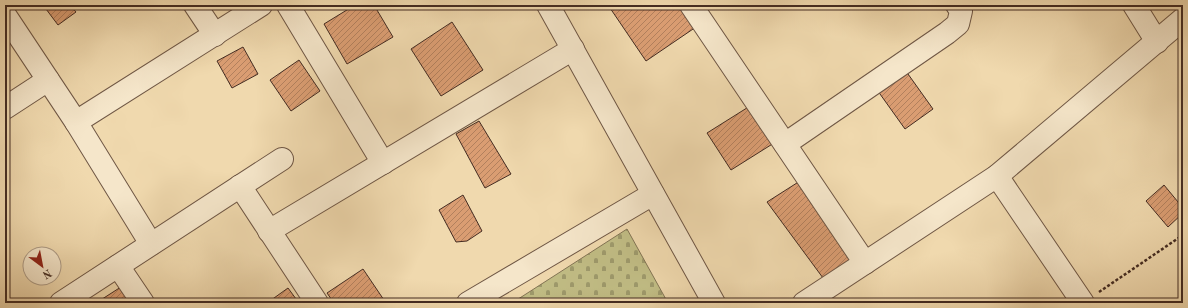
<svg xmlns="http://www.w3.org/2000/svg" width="1188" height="308" viewBox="0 0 1188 308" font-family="'Old Standard TT',serif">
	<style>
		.cemetery { fill: url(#cemetery-stones); stroke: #827454 }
		.building { fill: url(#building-hatch); stroke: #442c22 }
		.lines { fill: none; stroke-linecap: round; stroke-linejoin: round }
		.minor-casing { stroke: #6f5745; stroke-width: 24 }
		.path { stroke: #442c22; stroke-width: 2.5; stroke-dasharray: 3 2; stroke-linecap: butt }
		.minor { stroke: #f5e6ca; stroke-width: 22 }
	</style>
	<defs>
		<pattern id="cemetery-stones" width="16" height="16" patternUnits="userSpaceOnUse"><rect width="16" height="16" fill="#c1bd85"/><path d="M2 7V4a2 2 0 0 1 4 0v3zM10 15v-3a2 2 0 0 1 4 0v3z" fill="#9e9a6c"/></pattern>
		<pattern id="building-hatch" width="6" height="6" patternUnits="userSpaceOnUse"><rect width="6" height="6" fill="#da9d72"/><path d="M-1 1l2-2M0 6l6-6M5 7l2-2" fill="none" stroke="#b2805d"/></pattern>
	</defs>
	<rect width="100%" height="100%" fill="#f0d9ae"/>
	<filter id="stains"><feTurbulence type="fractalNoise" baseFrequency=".005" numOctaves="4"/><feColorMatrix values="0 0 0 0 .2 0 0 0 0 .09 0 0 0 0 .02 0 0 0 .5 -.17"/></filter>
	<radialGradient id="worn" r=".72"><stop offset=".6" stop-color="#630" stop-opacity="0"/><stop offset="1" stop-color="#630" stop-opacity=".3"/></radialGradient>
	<polygon class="cemetery" points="627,229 668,303 512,303"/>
	<g class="building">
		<polygon points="43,5 70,5 76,12 58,25"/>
		<polygon points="355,5 374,5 393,37 347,64 324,24"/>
		<polygon points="608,5 681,5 696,27 646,61"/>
		<polygon points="452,22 483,70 441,96 411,49"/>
		<polygon points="243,47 258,74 232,88 217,61"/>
		<polygon points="299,60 320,91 291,111 270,80"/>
		<polygon points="903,67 933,109 905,129 875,87"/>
		<polygon points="750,106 774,143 731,170 707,133"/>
		<polygon points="479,121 511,174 485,188 456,134"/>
		<polygon points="800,181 851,261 823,278 767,202"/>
		<polygon points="1164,185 1183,208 1183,213 1168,227 1146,201"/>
		<polygon points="463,195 482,231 467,241 456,242 439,210"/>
		<polygon points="363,269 386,303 334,303 327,293"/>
		<polygon points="124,285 136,303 96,303"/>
		<polygon points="288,288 299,303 267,303"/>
	</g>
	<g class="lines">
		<g class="minor-casing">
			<g id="minor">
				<polyline points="195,5 215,35"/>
				<polyline points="288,5 383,163"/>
				<polyline points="548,5 714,303"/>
				<polyline points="691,5 865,263"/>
				<polyline points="1134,5 1157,42"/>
				<polyline points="5,15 76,122 151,244"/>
				<polyline points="5,108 48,80"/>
				<polyline points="76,122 261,5"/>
				<polyline points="785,144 947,33 958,24 961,11 957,5"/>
				<polyline points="997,176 1083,303"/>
				<polyline points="240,186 317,303"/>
				<polyline points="269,231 573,49"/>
				<polyline points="118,266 143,303"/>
				<polyline points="61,303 282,159"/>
				<polyline points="468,303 653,194"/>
				<polyline points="804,303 997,176 1183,19"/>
			</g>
		</g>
		<polyline class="path" points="1099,292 1183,235"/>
		<use href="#minor" class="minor"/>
	</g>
	<rect width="1188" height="308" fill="none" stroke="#f0d9ae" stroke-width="20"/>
	<rect x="6" y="6" width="1176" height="296" fill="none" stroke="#442c22" stroke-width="2"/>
	<rect x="10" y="10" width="1168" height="288" fill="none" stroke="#442c22"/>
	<g transform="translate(42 266) rotate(148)"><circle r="19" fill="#f5e6ca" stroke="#ae9c87"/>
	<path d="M0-3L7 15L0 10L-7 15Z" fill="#8f2418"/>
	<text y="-6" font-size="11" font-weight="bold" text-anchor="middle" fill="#442c22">N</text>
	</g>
	<rect width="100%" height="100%" filter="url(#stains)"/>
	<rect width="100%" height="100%" fill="url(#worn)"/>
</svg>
